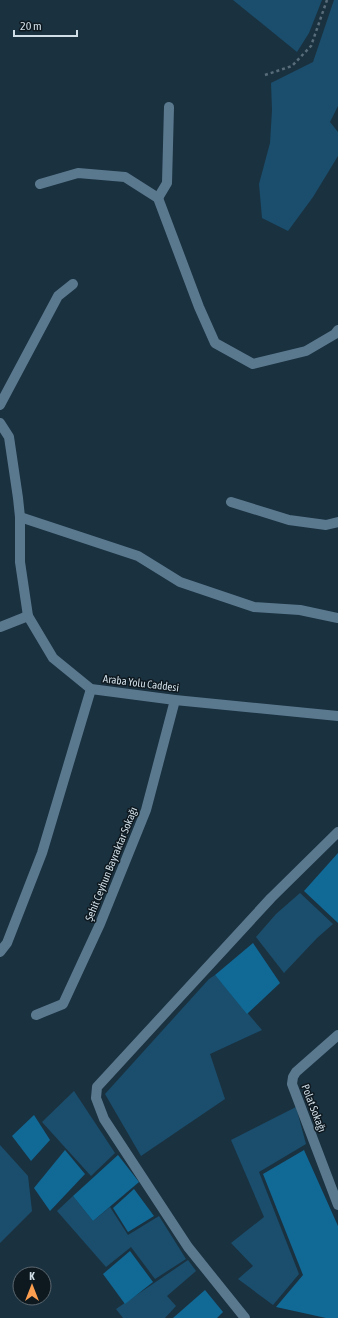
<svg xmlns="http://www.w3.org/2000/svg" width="338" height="1318" viewBox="0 0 338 1318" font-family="'Asap Condensed',sans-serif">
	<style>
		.green { fill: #1a4e6c }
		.building { fill: #116996 }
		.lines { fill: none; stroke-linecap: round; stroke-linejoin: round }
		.path { stroke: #586c79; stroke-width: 2.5; stroke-dasharray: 3 3; stroke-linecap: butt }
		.minor { stroke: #5b798e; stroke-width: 10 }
		.labels { text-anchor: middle; stroke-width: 3; stroke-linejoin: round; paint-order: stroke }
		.street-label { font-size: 11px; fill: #d0dee7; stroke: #0e181f }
	</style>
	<rect width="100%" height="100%" fill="#1a3140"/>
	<g class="green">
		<polygon points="233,0 322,0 309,33 297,52"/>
		<polygon points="334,0 338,0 338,106 330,122 338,132 338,156 313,197 288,231 262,218 259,184 270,143 272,110 271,83 313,62"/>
		<polygon points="300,893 333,924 317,938 284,973 256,937 276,914"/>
		<polygon points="215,975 262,1030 210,1054 225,1099 141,1156 105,1094 209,979"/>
		<polygon points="74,1091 115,1153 91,1176 42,1122"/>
		<polygon points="296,1107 306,1144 259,1172 299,1274 273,1305 238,1279 253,1266 231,1243 264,1217 231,1140"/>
		<polygon points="0,1145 28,1176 32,1211 0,1243"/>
		<polygon points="73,1196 93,1221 110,1207 128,1235 159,1216 186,1259 155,1279 131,1247 106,1267 57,1211"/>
		<polygon points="188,1260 196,1271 167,1296 176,1306 165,1318 123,1318 116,1309"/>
	</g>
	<g class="building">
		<polygon points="338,853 338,923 304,891"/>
		<polygon points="253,943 280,983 247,1014 215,975"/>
		<polygon points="34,1115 50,1140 31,1161 12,1136"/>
		<polygon points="65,1150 85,1174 50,1211 34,1188"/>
		<polygon points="304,1150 338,1226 338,1318 326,1318 276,1307 303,1275 263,1174"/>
		<polygon points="118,1155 139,1182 93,1221 73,1196"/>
		<polygon points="134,1189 154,1216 128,1232 113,1208"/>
		<polygon points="130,1251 153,1282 125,1304 103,1274"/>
		<polygon points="205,1290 223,1312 217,1318 173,1318"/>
	</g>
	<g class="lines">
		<polyline class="path" points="265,75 292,66 311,46 327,0"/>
		<g class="minor">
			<polyline points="40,184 78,173 125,177 158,198 199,307 215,343 253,364 306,351 335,334 338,330"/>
			<polyline points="158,198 167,183 169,107"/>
			<polyline points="0,405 58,296 73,284"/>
			<polyline points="0,423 9,437 18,498 20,517 20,562 28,616 53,658 91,689 175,700 338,716"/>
			<polyline points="231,502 289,520 326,525 338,522"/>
			<polyline points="20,517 138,556 180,582 254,607 300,610 338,618"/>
			<polyline points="0,627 28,616"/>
			<polyline points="0,952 7,943 42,853 91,689"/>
			<polyline points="36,1015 63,1004 100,924 146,810 175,700"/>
			<polyline points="338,1035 296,1072 293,1077 292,1084 338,1205"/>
			<polyline points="245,1318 188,1247 104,1119 96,1098 97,1087 271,898 338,832"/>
		</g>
	</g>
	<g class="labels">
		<g class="street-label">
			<text transform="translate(141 683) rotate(7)" y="4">Araba Yolu Caddesi</text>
			<text transform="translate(111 864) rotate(-68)" y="4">Şehit Ceyhun Bayraktar Sokağı</text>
			<text transform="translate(314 1108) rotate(69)" y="4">Polat Sokağı</text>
		</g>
	</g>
	<g transform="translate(32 1286)"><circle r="19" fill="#0e181f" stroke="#5c676f"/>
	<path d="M0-3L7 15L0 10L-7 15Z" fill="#fb9e50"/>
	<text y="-6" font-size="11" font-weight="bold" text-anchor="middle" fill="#d0dee7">K</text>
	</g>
	<path d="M14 30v6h63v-6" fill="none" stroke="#d0dee7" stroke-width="2"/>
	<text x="20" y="30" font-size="12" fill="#d0dee7" stroke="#0e181f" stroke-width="3" paint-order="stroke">20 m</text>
</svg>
